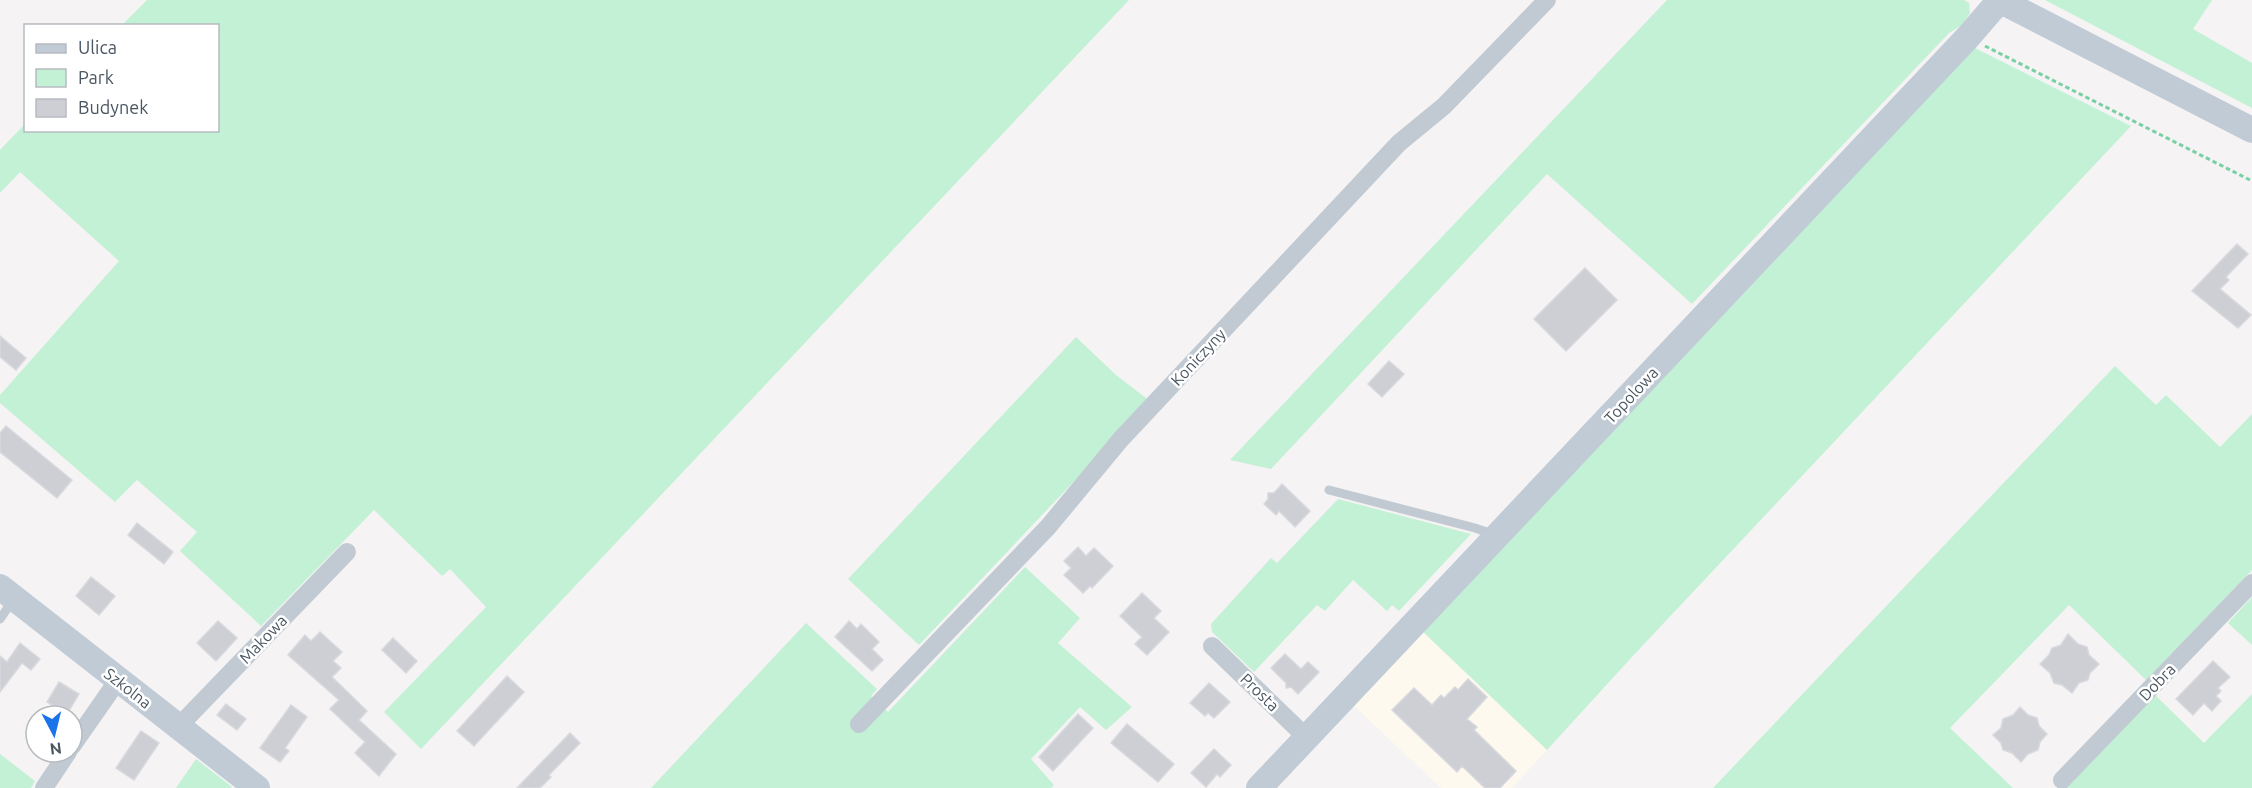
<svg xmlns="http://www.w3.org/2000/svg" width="2252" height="788" viewBox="0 0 2252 788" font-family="Ubuntu,sans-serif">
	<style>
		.commercial { fill: #fdf9ef }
		.green { fill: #c3f1d5 }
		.building { fill: #cdcfd5; stroke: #d7d9de; stroke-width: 1.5 }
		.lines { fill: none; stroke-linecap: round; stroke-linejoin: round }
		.path { stroke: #7ad0a6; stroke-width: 3; stroke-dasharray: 4.5 3; stroke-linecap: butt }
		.lane { stroke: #c1cad2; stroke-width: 9 }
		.street { stroke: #c1cad2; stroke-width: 18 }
		.secondary { stroke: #c1cbd6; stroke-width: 26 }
		.labels { text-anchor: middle; stroke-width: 5; stroke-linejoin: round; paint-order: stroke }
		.street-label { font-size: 16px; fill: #4a5661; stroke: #fff }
	</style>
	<rect width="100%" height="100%" fill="#f5f3f3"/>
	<polygon class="commercial" points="1420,629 1547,750 1512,788 1441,788 1350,702"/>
	<g class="green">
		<polygon points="147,0 1129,0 421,749 384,712 486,607 450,569 442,576 374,510 261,626 180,551 197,532 137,480 115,502 0,403 0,395 119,261 20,172 0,193 0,150 25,124 26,130 218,130 218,26 122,25"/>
		<polygon points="1667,0 1964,0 1969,3 1970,13 1962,25 1949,33 1692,304 1547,174 1271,469 1230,460"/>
		<polygon points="2045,0 2212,0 2193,29 2252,63 2252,108"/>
		<polygon points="1971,46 2131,126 1630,659 1547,750 1420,629"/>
		<polygon points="1076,337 1116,375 1150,401 919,645 848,579"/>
		<polygon points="2115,366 2156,405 2166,395 2220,447 2252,414 2252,570 2146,680 2069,605 1950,728 2013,788 1713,788"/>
		<polygon points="1338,499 1471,534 1399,611 1392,605 1387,611 1353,580 1325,611 1317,605 1254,672 1212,632 1211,624 1271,558 1277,563"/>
		<polygon points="1025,567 1080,618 1058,643 1132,707 1106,730 1080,707 1031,759 1054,785 1051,788 651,788 806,623 877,689 871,696 888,712"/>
		<polygon points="2252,597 2252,645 2228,623"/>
		<polygon points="2152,692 2204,743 2252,694 2252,788 2060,788"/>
		<polygon points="0,754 35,781 31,788 0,788"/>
		<polygon points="196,759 232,787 231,788 176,788"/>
	</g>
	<g class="building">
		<polygon points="2237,244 2248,254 2226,277 2229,280 2220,289 2251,315 2238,328 2192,291"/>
		<polygon points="1585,268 1617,300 1566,351 1534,319"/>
		<polygon points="0,336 26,358 16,370 0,357"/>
		<polygon points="1389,361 1404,374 1382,397 1368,384"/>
		<polygon points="6,426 72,480 57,498 0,452 0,433"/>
		<polygon points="1282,484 1310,511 1295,527 1279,511 1276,515 1264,504 1268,499 1268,493 1274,493"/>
		<polygon points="137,523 173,552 164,564 128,535"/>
		<polygon points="1078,547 1086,556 1094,548 1113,566 1092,588 1090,586 1083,593 1064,575 1071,568 1064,561"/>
		<polygon points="91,577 115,596 99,615 76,596"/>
		<polygon points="1142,593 1161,611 1154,618 1169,632 1147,655 1135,644 1142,637 1120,616"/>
		<polygon points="218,621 237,638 216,661 197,643"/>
		<polygon points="849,621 857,629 861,624 879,642 872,649 883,660 872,671 835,637"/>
		<polygon points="320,632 342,652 333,661 341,668 332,677 367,711 359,720 396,754 379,776 355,753 365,742 330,709 339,700 288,655 305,635 311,641"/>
		<polygon points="2068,634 2078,644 2087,647 2089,655 2099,664 2090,673 2088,680 2079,683 2072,693 2062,685 2054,683 2050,673 2040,664 2049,655 2052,648 2061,645"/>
		<polygon points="393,638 417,661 406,673 382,650"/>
		<polygon points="20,643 40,659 31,670 22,663 0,692 0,656 7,662"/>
		<polygon points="1285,654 1301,669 1308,662 1319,672 1298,694 1291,687 1286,688 1286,683 1271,668"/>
		<polygon points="2213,661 2230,677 2218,688 2221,691 2216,696 2221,701 2212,711 2204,703 2193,715 2176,699"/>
		<polygon points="507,676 524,692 474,746 457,731"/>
		<polygon points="1468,679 1487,697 1467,719 1477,727 1474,730 1516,771 1500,788 1485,788 1462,766 1457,772 1392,710 1414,688 1432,705 1441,695 1444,698 1455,687 1458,690"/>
		<polygon points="59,682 79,694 67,714 47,702"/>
		<polygon points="1209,683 1230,702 1214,718 1208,713 1205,716 1190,703"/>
		<polygon points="226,704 246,719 237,730 217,715"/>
		<polygon points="291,705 307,717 285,748 289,751 280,762 260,748"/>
		<polygon points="2020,707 2028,715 2037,718 2039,726 2047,734 2040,742 2038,750 2028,754 2021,762 2012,753 2003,750 2001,743 1993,735 2001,728 2003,719 2013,715"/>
		<polygon points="1078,714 1093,728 1053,771 1039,757"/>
		<polygon points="1127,724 1174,764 1158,782 1111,743"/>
		<polygon points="141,731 159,743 134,780 116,768"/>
		<polygon points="570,733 580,743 549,775 551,777 540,788 517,788"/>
		<polygon points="1214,749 1231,765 1220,777 1217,774 1206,787 1191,773"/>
	</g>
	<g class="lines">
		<polyline class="path" points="1985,46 2252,181"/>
		<g class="lane">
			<polyline points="1329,490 1475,528 1495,535"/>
			<polyline points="0,619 13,600"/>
		</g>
		<g class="street">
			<polyline points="1212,646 1307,738"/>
			<polyline points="859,724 1048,527 1121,439 1399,143 1444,106 1547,0"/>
			<polyline points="178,727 347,552"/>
			<polyline points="72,746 118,680"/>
			<polyline points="2062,780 2252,583"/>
			<polyline points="44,788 68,752"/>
		</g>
		<g class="secondary">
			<polyline points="1999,0 2252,130"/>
			<polyline points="0,587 257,788"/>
			<polyline points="1259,788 1968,37 1993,8 2002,1"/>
		</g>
	</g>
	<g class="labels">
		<g class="street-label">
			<text transform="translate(1198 357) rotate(-47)" y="6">Koniczyny</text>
			<text transform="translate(1631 395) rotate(-47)" y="6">Topolowa</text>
			<text transform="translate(263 639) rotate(-46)" y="6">Makowa</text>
			<text transform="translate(2157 682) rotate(-46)" y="6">Dobra</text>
			<text transform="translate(128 688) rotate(38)" y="6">Szkolna</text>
			<text transform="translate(1260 692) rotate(44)" y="6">Prosta</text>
		</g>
	</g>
	<rect x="24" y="24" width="195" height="108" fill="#ffffff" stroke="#b7bbc0" stroke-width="1.5"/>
	<rect x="36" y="44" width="30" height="9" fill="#c1cbd6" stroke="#b7bbc0" stroke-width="1.5"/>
	<text x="78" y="54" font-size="18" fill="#4a5661">Ulica</text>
	<rect x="36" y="69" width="30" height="18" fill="#c3f1d5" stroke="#b7bbc0" stroke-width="1.5"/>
	<text x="78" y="84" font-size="18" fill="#4a5661">Park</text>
	<rect x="36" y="99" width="30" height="18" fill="#cdcfd5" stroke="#b7bbc0" stroke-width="1.5"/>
	<text x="78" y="114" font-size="18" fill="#4a5661">Budynek</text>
	<g transform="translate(54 734) rotate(173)"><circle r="28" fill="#ffffff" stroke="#b7bbc0" stroke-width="1.5"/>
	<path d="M0-4.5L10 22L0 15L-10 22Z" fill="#1a73e8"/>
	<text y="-9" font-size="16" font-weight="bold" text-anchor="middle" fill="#4a5661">N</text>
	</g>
</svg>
